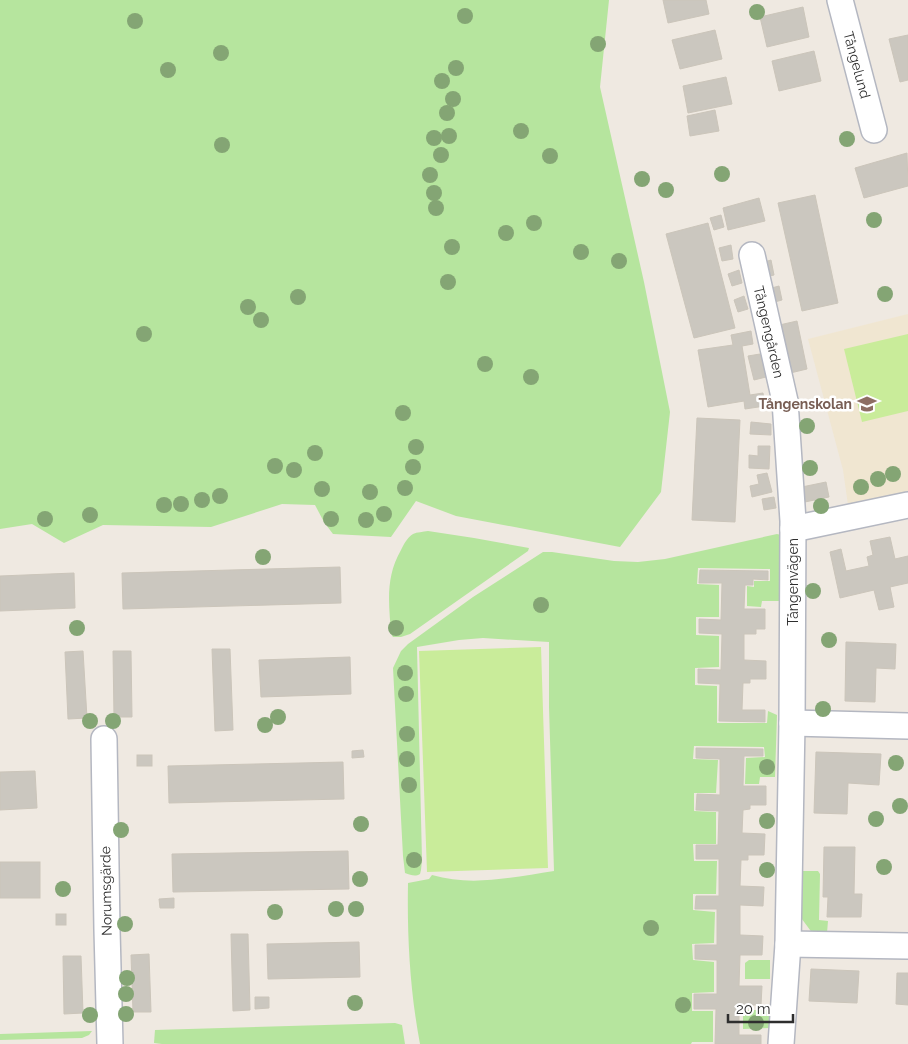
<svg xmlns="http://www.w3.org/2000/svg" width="908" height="1044" viewBox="0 0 908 1044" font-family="Raleway,sans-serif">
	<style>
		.education { fill: #f0e6d1 }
		.green { fill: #b6e59e }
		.pitch { fill: #c9ec9a }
		.building { fill: #cbc7bf; stroke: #cbc5ba }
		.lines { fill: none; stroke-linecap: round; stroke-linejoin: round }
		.street-casing { stroke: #b4b7c1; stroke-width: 28 }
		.street { stroke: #fff; stroke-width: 25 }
		.tree { fill: #84a574 }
		.labels { text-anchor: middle; stroke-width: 5; stroke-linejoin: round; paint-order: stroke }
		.street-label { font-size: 14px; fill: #2e2e2e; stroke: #fff }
		.education-label { font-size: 14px; font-weight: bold; fill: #785e54; stroke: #fff; text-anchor: end }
	</style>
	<rect width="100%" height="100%" fill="#efe9e1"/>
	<polygon class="education" points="908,314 908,492 848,505 843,470 808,339"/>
	<g class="green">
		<polygon points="0,0 609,0 600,87 644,282 670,412 661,492 620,547 456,516 416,501 391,537 333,534 324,522 315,505 282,504 211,527 103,525 64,543 32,524 0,529"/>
		<path d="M428,531l46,7 55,10 -1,3 -118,83 -9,3h-8l-2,-3c-2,-31 -6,-56 10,-84 3,-6 6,-12 12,-16 4,-2 10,-2 15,-3z"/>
		<path d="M777,534l4,1 -2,66h-17l-1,6 -14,-1v-20l7,1v-6h16v-12l-72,-1 -1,16 22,1v32h-23v18l23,1v31l-24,1v17l22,1v37h50l1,-12 9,4 -2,62h-15l-1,7h-14l1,-26 19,-1 -1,-10 -70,-1 -1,13 25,1 -2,33h-22v18l22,1v32h-23l1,17h23l-1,33h-23v16l22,2 -1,31 -22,1 1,16 21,2v30l-22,1v18h21v31h-21l-1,2h-271c-10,-53 -13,-107 -12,-161l21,-4 3,-4c40,12 82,2 122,-4l-5,-164v-65l-66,-4 -24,2 -42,7 5,213 -1,10 -1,4c-5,3 -9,1 -15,-1l-2,-17 -10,-188 8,-17 7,-7 65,-47 70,-45h9l62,9 24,1 27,-3z"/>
		<polygon points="797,871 818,871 820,874 819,920 828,921 827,933 813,934 796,911"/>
		<polygon points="749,960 770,960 770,979 745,979 745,963"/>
		<polygon points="746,1010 769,1010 769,1028 743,1029 743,1012"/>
		<polygon points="395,1023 402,1025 405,1044 162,1044 154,1043 155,1030"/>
		<polygon points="92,1031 89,1035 82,1038 0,1040 0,1034"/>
	</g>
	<g class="pitch">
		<polygon points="908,334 908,411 862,422 844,349"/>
		<polygon points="541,647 548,868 427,872 419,651"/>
	</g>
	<g class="building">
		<polygon points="663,0 706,0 709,14 668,23"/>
		<polygon points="803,7 809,37 767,47 760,17"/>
		<polygon points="715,30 722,59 680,69 672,40"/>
		<polygon points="908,35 908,80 900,82 889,39"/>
		<polygon points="814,51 821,81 779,91 772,61"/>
		<polygon points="726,77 732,104 688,113 683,86"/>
		<polygon points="715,110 719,131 690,136 687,116"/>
		<polygon points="907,153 908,186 864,198 855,168"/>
		<polygon points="815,195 838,303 802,311 778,203"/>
		<polygon points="759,198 765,221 728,230 723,208"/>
		<polygon points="721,215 724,227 714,230 710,218"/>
		<polygon points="708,223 735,328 694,338 666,234"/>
		<polygon points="731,245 733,259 722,261 719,248"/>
		<polygon points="771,260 774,275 765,277 761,263"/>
		<polygon points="739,270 742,283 732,286 728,274"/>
		<polygon points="779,286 782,300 771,303 768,289"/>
		<polygon points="744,296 748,309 738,312 734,300"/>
		<polygon points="797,321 807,369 786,374 775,326"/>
		<polygon points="751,331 753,344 742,346 750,395 763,393 765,406 745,409 744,401 708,407 698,350 733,345 731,335"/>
		<polygon points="760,354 766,377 754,380 748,356"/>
		<polygon points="697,418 740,420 735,522 692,520"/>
		<polygon points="751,422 771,424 771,435 750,434"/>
		<polygon points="758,446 770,446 769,469 749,468 749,455 758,456"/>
		<polygon points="767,473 772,492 752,497 750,486 759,484 757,475"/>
		<polygon points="826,482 829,497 800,503 797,488"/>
		<polygon points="774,497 776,508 764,510 762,499"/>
		<polygon points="890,537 895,559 908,556 908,583 890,587 894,607 879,610 874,590 840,598 830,552 841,549 846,571 869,566 867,557 873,555 870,541"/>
		<polygon points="340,567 341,603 123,609 122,573"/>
		<polygon points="700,570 768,571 768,580 753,579 753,585 745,585 744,609 765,609 765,629 756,629 756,634 744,634 744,660 766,661 766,679 750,679 750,683 743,683 742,710 765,710 765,722 719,721 720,684 698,683 698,669 721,670 722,634 699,633 699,619 721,620 722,583 699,583"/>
		<polygon points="74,573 75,608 0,611 0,576"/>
		<polygon points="846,642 896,644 895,669 876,668 875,702 845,701"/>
		<polygon points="212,649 230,649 233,730 215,731"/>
		<polygon points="83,651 87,718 68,719 65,652"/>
		<polygon points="113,651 131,651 132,717 114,717"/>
		<polygon points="350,657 351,694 261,697 259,660"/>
		<polygon points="696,748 763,749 763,756 744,756 743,786 766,786 766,805 750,805 750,809 743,810 742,833 765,834 764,855 748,855 748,860 741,860 740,886 764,887 763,906 740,905 740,935 763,936 762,955 740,955 739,986 762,986 761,1005 739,1005 739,1035 761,1035 761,1044 715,1044 716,1009 694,1009 694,994 717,994 717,960 695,959 695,945 717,945 717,909 695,909 696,896 719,896 719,859 696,859 696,845 718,845 719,811 696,810 697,794 720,795 720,759 696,758"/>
		<polygon points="363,750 364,757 352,758 352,751"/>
		<polygon points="816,752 881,754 879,785 848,783 847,814 814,813"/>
		<rect x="137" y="755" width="15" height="11"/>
		<polygon points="343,762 344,799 169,803 168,766"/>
		<polygon points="35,771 37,808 0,810 0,772"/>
		<polygon points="824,847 855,847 854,894 862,894 861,917 827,917 828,897 823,897"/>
		<polygon points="348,851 349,889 173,892 172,854"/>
		<rect x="0" y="862" width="40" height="36"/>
		<polygon points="174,898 174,908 160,908 159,899"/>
		<rect x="56" y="914" width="10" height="11"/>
		<polygon points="231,934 248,934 250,1010 233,1011"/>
		<polygon points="359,942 360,977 268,979 267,944"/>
		<polygon points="149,954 151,1012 133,1012 131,955"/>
		<polygon points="63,956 81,956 83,1013 64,1014"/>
		<polygon points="811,969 859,971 857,1003 809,1001"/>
		<polygon points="897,973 908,973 908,1005 896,1004"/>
		<polygon points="255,997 269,997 269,1008 255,1009"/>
	</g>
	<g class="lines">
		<g class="street-casing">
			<g id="street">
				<polyline points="840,0 874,130"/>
				<polyline points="752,255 785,401 793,521 792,723 788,944 781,1044"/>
				<polyline points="793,529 908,505"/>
				<polyline points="792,723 908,726"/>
				<polyline points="104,739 107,930 110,1044"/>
				<polyline points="788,944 908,946"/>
			</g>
		</g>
		<use href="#street" class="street"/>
	</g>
	<g class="tree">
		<circle cx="757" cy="12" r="8"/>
		<circle cx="465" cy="16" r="8"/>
		<circle cx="135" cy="21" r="8"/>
		<circle cx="598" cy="44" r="8"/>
		<circle cx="221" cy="53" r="8"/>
		<circle cx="456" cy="68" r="8"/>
		<circle cx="168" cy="70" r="8"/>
		<circle cx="442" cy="81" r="8"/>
		<circle cx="453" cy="99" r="8"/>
		<circle cx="447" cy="113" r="8"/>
		<circle cx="521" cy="131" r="8"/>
		<circle cx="449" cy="136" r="8"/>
		<circle cx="434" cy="138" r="8"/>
		<circle cx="847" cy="139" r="8"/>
		<circle cx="222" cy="145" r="8"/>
		<circle cx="441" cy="155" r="8"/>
		<circle cx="550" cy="156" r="8"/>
		<circle cx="722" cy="174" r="8"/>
		<circle cx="430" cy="175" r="8"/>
		<circle cx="642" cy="179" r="8"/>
		<circle cx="666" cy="190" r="8"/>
		<circle cx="434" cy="193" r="8"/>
		<circle cx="436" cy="208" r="8"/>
		<circle cx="874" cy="220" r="8"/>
		<circle cx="534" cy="223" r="8"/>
		<circle cx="506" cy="233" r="8"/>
		<circle cx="452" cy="247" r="8"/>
		<circle cx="581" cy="252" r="8"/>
		<circle cx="619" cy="261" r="8"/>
		<circle cx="448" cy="282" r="8"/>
		<circle cx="885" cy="294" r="8"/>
		<circle cx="298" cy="297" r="8"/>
		<circle cx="248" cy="307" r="8"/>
		<circle cx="261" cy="320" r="8"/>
		<circle cx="144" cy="334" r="8"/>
		<circle cx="485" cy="364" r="8"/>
		<circle cx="531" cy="377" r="8"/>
		<circle cx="403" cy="413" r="8"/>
		<circle cx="807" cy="426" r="8"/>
		<circle cx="416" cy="447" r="8"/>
		<circle cx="315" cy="453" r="8"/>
		<circle cx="275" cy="466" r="8"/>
		<circle cx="413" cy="467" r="8"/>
		<circle cx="810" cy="468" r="8"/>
		<circle cx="294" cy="470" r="8"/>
		<circle cx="893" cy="474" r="8"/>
		<circle cx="878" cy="479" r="8"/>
		<circle cx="861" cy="487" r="8"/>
		<circle cx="405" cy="488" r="8"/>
		<circle cx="322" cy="489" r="8"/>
		<circle cx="370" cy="492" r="8"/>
		<circle cx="220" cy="496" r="8"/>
		<circle cx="202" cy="500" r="8"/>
		<circle cx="181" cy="504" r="8"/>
		<circle cx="164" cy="505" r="8"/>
		<circle cx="821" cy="506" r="8"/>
		<circle cx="384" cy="514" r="8"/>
		<circle cx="90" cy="515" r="8"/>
		<circle cx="45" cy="519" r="8"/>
		<circle cx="331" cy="519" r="8"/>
		<circle cx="366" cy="520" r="8"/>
		<circle cx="263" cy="557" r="8"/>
		<circle cx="813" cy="591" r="8"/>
		<circle cx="541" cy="605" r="8"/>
		<circle cx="77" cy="628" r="8"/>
		<circle cx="396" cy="628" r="8"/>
		<circle cx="829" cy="640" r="8"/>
		<circle cx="405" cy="673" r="8"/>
		<circle cx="406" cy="694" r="8"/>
		<circle cx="823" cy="709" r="8"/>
		<circle cx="278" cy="717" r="8"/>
		<circle cx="90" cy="721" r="8"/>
		<circle cx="113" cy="721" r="8"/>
		<circle cx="265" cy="725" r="8"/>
		<circle cx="407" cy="734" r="8"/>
		<circle cx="407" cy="759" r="8"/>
		<circle cx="896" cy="763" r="8"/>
		<circle cx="767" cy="767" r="8"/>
		<circle cx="409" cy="785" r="8"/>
		<circle cx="900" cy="806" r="8"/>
		<circle cx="876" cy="819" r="8"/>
		<circle cx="767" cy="821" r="8"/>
		<circle cx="361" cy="824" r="8"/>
		<circle cx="121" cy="830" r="8"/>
		<circle cx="414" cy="860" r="8"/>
		<circle cx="884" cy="867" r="8"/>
		<circle cx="767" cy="870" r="8"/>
		<circle cx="360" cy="879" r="8"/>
		<circle cx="63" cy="889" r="8"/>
		<circle cx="336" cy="909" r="8"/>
		<circle cx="356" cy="909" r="8"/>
		<circle cx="275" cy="912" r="8"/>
		<circle cx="125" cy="924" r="8"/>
		<circle cx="651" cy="928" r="8"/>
		<circle cx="127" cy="978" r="8"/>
		<circle cx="126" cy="994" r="8"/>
		<circle cx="355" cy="1003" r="8"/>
		<circle cx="683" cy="1005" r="8"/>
		<circle cx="126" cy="1014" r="8"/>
		<circle cx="90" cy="1015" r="8"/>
		<circle cx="756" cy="1023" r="8"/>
	</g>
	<defs>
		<g id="school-bare" transform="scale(1.5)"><path d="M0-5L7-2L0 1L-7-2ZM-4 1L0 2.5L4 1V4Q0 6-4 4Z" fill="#8d6e63" stroke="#fff" stroke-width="2.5" paint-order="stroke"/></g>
	</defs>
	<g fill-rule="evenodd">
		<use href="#school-bare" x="867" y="404"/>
	</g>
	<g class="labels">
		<g class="street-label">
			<text transform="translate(857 65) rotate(75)" y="5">Tångelund</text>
			<text transform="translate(769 332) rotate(77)" y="5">Tångengården</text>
			<text transform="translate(793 582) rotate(-90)" y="5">Tångenvägen</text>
			<text transform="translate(106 891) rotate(-91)" y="5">Norumsgärde</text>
		</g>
		<g class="education-label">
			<text x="852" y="409">Tångenskolan</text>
		</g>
	</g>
	<path d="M728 1014v8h65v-8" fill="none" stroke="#2e2e2e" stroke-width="2.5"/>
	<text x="736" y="1014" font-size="15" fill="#2e2e2e" stroke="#ffffff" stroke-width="4" paint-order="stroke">20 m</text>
</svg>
